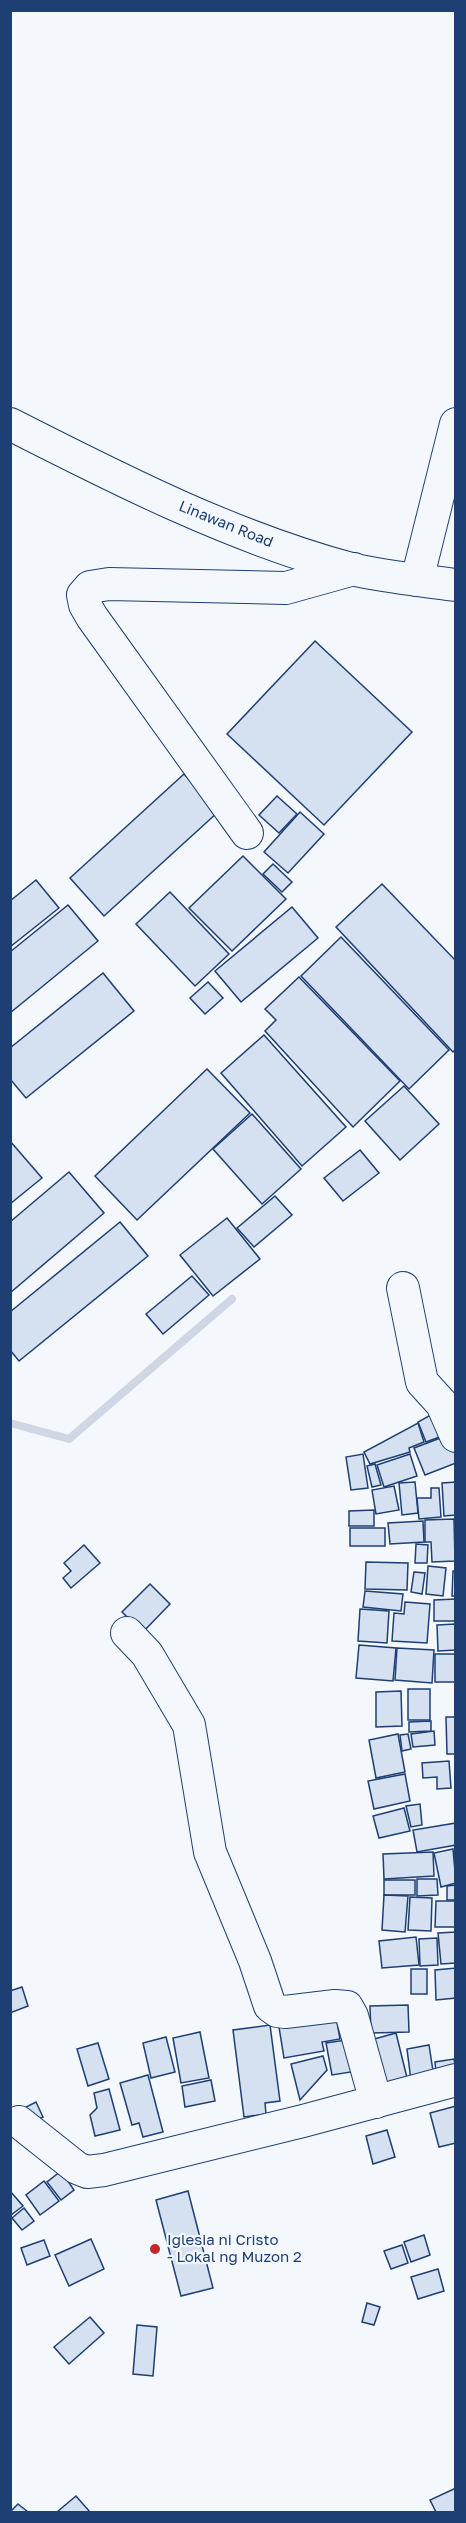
<svg xmlns="http://www.w3.org/2000/svg" width="466" height="2523" viewBox="0 0 466 2523" font-family="'Golos Text',sans-serif">
	<style>
		.lines { fill: none; stroke-linecap: round; stroke-linejoin: round }
		.stream { stroke: #cfd7e4; stroke-width: 8 }
		.building { fill: #d5e0f0; stroke: #1d3f73; stroke-width: 1.5 }
		.minor-casing { stroke: #1d3f73; stroke-width: 34 }
		.minor { stroke: #f4f7fb; stroke-width: 32 }
		.poi-dot { fill: #c62828; stroke: #f4f7fb; stroke-width: 2 }
		.labels { text-anchor: middle; stroke-width: 4.5; stroke-linejoin: round; paint-order: stroke }
		.street-label { font-size: 15px; fill: #1d3f73; stroke: #f4f7fb }
		.poi-label { font-size: 15px; fill: #1d3f73; stroke: #f4f7fb; text-anchor: start }
	</style>
	<rect width="100%" height="100%" fill="#f4f7fb"/>
	<g class="lines">
		<polyline class="stream" points="10,1423 69,1439 232,1299"/>
	</g>
	<g class="building">
		<polygon points="315,641 412,732 324,825 227,734"/>
		<polygon points="184,774 218,812 104,916 70,878"/>
		<polygon points="277,796 297,814 279,833 259,815"/>
		<polygon points="300,812 324,834 288,873 264,852"/>
		<polygon points="243,856 286,899 232,951 189,908"/>
		<polygon points="273,864 292,882 282,892 263,874"/>
		<polygon points="36,880 59,908 10,947 10,901"/>
		<polygon points="382,884 456,961 456,1049 453,1052 336,927"/>
		<polygon points="170,892 229,954 195,986 136,924"/>
		<polygon points="68,905 98,941 10,1013 10,952"/>
		<polygon points="292,907 318,938 241,1002 215,971"/>
		<polygon points="341,937 449,1050 409,1089 301,976"/>
		<polygon points="103,973 134,1011 26,1098 10,1079 10,1048"/>
		<polygon points="299,977 400,1081 353,1127 265,1031 276,1020 265,1009"/>
		<polygon points="208,982 223,998 205,1014 190,998"/>
		<polygon points="264,1035 346,1127 302,1166 221,1073"/>
		<polygon points="207,1069 250,1113 137,1220 95,1176"/>
		<polygon points="404,1086 439,1124 400,1160 365,1121"/>
		<polygon points="252,1114 301,1169 262,1204 213,1149"/>
		<polygon points="10,1141 42,1178 10,1204"/>
		<polygon points="360,1150 379,1173 343,1201 324,1178"/>
		<polygon points="69,1172 104,1213 10,1293 10,1222"/>
		<polygon points="275,1196 292,1215 254,1247 237,1228"/>
		<polygon points="227,1218 260,1259 213,1296 180,1255"/>
		<polygon points="120,1222 148,1256 19,1361 10,1350 10,1312"/>
		<polygon points="192,1276 209,1295 163,1334 146,1314"/>
		<polygon points="443,1408 453,1432 426,1442 418,1422"/>
		<polygon points="418,1423 424,1442 409,1448 410,1452 370,1464 364,1452"/>
		<polygon points="451,1434 456,1446 456,1463 425,1475 414,1448"/>
		<polygon points="363,1454 368,1488 351,1490 346,1457"/>
		<polygon points="410,1454 417,1476 384,1487 377,1465"/>
		<polygon points="375,1464 381,1485 372,1487 367,1466"/>
		<polygon points="415,1482 418,1513 402,1515 399,1483"/>
		<polygon points="456,1482 456,1515 444,1516 442,1483"/>
		<polygon points="394,1486 399,1510 376,1514 372,1490"/>
		<polygon points="431,1488 439,1488 441,1517 419,1519 417,1498 431,1498"/>
		<polygon points="374,1510 374,1526 349,1526 349,1511"/>
		<polygon points="454,1519 455,1561 432,1562 431,1542 425,1542 425,1520"/>
		<polygon points="423,1521 424,1542 390,1544 388,1523"/>
		<rect x="350" y="1528" width="35" height="18"/>
		<polygon points="416,1544 428,1545 427,1563 415,1563"/>
		<polygon points="84,1545 100,1563 71,1588 63,1578 71,1571 64,1563"/>
		<polygon points="366,1562 408,1563 407,1590 365,1589"/>
		<polygon points="428,1566 446,1568 443,1596 426,1594"/>
		<polygon points="453,1571 456,1571 456,1596 452,1596"/>
		<polygon points="414,1572 425,1573 422,1594 411,1592"/>
		<polygon points="150,1584 170,1604 143,1632 122,1612"/>
		<polygon points="365,1591 403,1594 401,1611 363,1607"/>
		<polygon points="456,1599 456,1621 434,1621 434,1600"/>
		<polygon points="405,1602 430,1604 427,1643 392,1641 394,1613 404,1614"/>
		<polygon points="360,1609 389,1611 387,1643 358,1641"/>
		<polygon points="456,1624 456,1650 438,1651 437,1625"/>
		<polygon points="359,1645 396,1648 393,1681 356,1678"/>
		<polygon points="397,1648 434,1650 432,1683 395,1680"/>
		<rect x="435" y="1654" width="21" height="28"/>
		<rect x="408" y="1689" width="22" height="31"/>
		<polygon points="401,1691 402,1726 376,1727 376,1692"/>
		<polygon points="446,1717 456,1717 456,1754 447,1754"/>
		<polygon points="431,1721 431,1731 409,1732 409,1722"/>
		<polygon points="434,1731 435,1745 413,1747 411,1734"/>
		<polygon points="398,1734 405,1772 376,1778 369,1740"/>
		<polygon points="408,1734 411,1749 402,1751 400,1735"/>
		<polygon points="449,1761 451,1788 437,1789 437,1777 423,1778 422,1763"/>
		<polygon points="405,1774 410,1801 374,1809 368,1781"/>
		<polygon points="420,1804 422,1825 411,1827 406,1806"/>
		<polygon points="404,1808 410,1831 379,1838 373,1816"/>
		<polygon points="456,1823 456,1845 417,1852 413,1830"/>
		<polygon points="453,1849 456,1883 441,1887 434,1853"/>
		<polygon points="433,1852 434,1876 384,1879 383,1854"/>
		<polygon points="417,1879 437,1879 438,1895 417,1896"/>
		<rect x="384" y="1880" width="31" height="15"/>
		<polygon points="456,1885 456,1900 447,1900 447,1886"/>
		<polygon points="384,1895 408,1896 405,1932 382,1930"/>
		<polygon points="410,1897 432,1898 431,1931 408,1930"/>
		<polygon points="436,1901 456,1901 456,1927 435,1927"/>
		<polygon points="456,1932 456,1963 441,1964 438,1933"/>
		<polygon points="416,1937 419,1965 382,1968 379,1941"/>
		<polygon points="437,1938 438,1965 420,1966 419,1939"/>
		<polygon points="456,1968 456,1998 436,2000 435,1970"/>
		<rect x="411" y="1969" width="16" height="25"/>
		<polygon points="22,1987 28,2006 10,2013 10,1991"/>
		<polygon points="408,2005 409,2032 371,2033 370,2006"/>
		<polygon points="335,2011 340,2039 322,2042 324,2051 284,2058 278,2021"/>
		<polygon points="270,2025 280,2101 265,2103 266,2114 244,2117 233,2030"/>
		<polygon points="200,2032 209,2078 181,2083 173,2038"/>
		<polygon points="396,2033 410,2090 381,2097 367,2041"/>
		<polygon points="166,2037 175,2072 151,2078 143,2043"/>
		<polygon points="346,2040 351,2072 332,2075 326,2043"/>
		<polygon points="98,2043 109,2079 88,2086 77,2049"/>
		<polygon points="429,2045 435,2084 412,2088 407,2049"/>
		<polygon points="323,2056 327,2070 300,2100 291,2064"/>
		<polygon points="454,2059 456,2072 437,2082 435,2062"/>
		<polygon points="148,2075 163,2132 143,2137 139,2123 132,2125 120,2083"/>
		<polygon points="211,2080 215,2101 185,2107 182,2086"/>
		<polygon points="109,2089 120,2130 95,2136 90,2115 97,2108 94,2093"/>
		<polygon points="36,2102 43,2117 33,2121 26,2107"/>
		<polygon points="456,2106 456,2143 439,2147 430,2113"/>
		<polygon points="387,2130 395,2157 373,2164 366,2136"/>
		<polygon points="61,2171 74,2190 61,2200 47,2182"/>
		<polygon points="44,2181 59,2201 40,2215 26,2195"/>
		<polygon points="10,2191 23,2206 11,2215 10,2215"/>
		<polygon points="188,2191 213,2288 181,2296 156,2200"/>
		<polygon points="24,2208 34,2221 22,2230 12,2218"/>
		<polygon points="424,2235 430,2255 411,2262 404,2242"/>
		<polygon points="91,2239 104,2269 69,2286 55,2255"/>
		<polygon points="44,2240 50,2256 27,2265 21,2248"/>
		<polygon points="402,2245 408,2263 391,2269 384,2251"/>
		<polygon points="438,2269 444,2291 418,2299 411,2277"/>
		<polygon points="367,2303 380,2307 374,2325 362,2322"/>
		<polygon points="90,2317 104,2333 69,2364 54,2347"/>
		<polygon points="137,2325 157,2327 153,2376 133,2374"/>
		<polygon points="456,2488 456,2512 436,2512 430,2500"/>
		<polygon points="76,2496 90,2512 57,2512"/>
		<polygon points="18,2504 28,2512 10,2512"/>
	</g>
	<g class="lines">
		<g class="minor-casing">
			<g id="minor">
				<path d="M10,424c110,56 222,113 341,145 34,8 70,11 105,16"/>
				<polyline points="417,580 456,424"/>
				<polyline points="247,833 92,617 85,605 83,595 90,587 109,584 286,588 354,569"/>
				<polyline points="403,1288 422,1382 442,1404 456,1436"/>
				<polyline points="127,1633 147,1654 189,1725 210,1852 255,1961 270,2006 277,2011 285,2012 335,2006 347,2007 352,2016 376,2102"/>
				<polyline points="19,2122 77,2168 87,2172 104,2170 303,2121 456,2080"/>
			</g>
		</g>
		<use href="#minor" class="minor"/>
	</g>
	<circle class="poi-dot" cx="155" cy="2249" r="6"/>
	<g class="labels">
		<g class="street-label">
			<text transform="translate(226 524) rotate(22)" y="5">Linawan Road</text>
		</g>
		<g class="poi-label">
			<text x="167" y="2245">Iglesia ni Cristo<tspan x="167" dy="17">- Lokal ng Muzon 2</tspan></text>
		</g>
	</g>
	<rect width="466" height="2523" fill="none" stroke="#1d3f73" stroke-width="24"/>
</svg>
